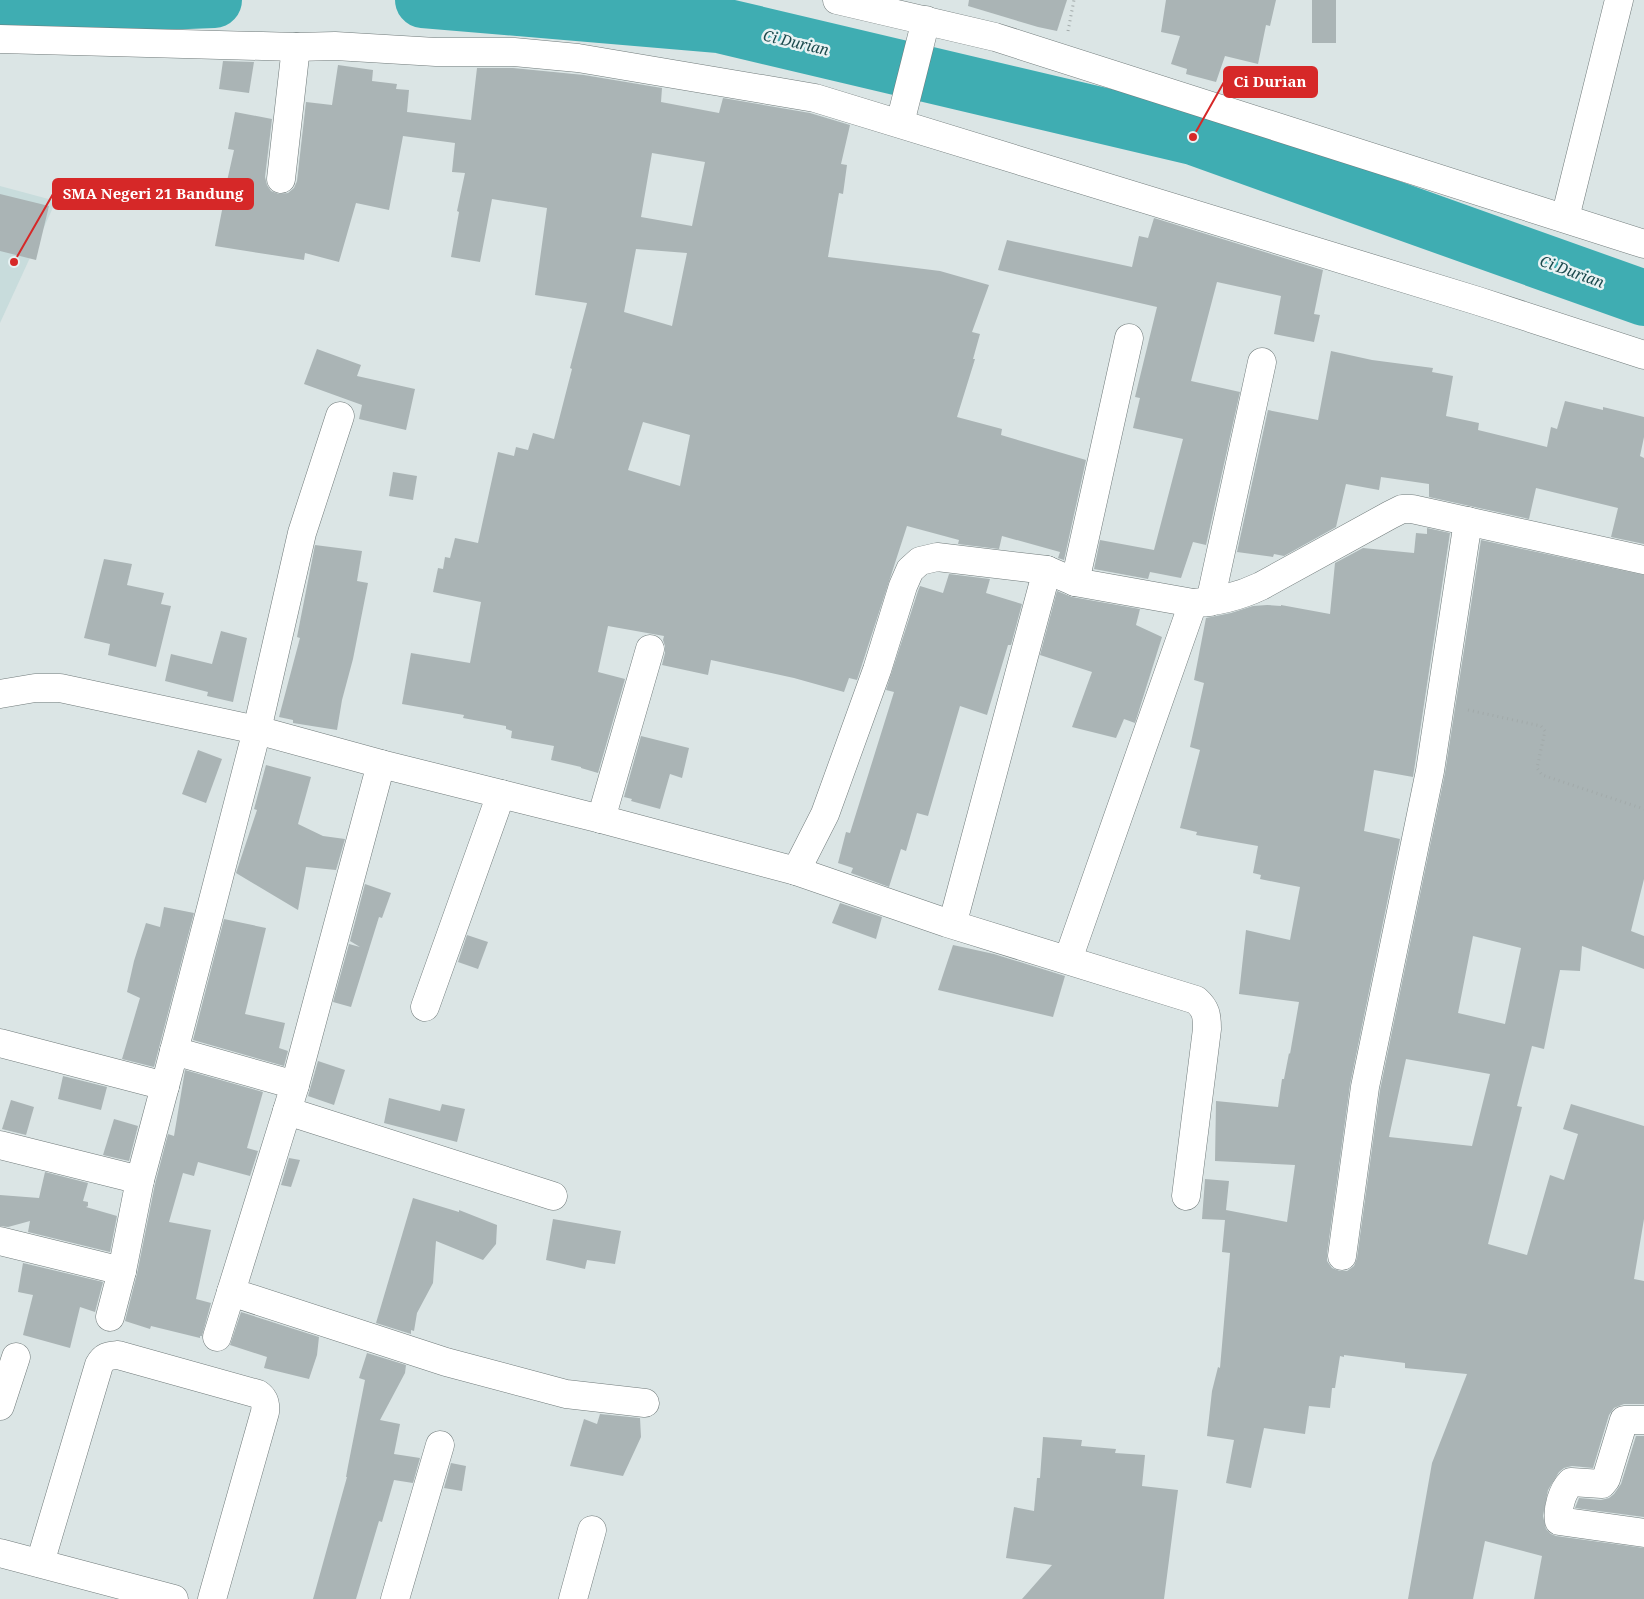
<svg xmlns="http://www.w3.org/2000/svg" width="1644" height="1599" viewBox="0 0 1644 1599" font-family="'Noto Serif',serif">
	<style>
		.built { fill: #c8dcdc }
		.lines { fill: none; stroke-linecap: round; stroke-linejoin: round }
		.river { stroke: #3fadb2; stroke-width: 56 }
		.building { fill: #aab4b5; fill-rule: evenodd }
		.minor-casing { stroke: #707a7a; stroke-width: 29 }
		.path { stroke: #a2aaaa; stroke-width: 3; stroke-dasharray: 1 4; stroke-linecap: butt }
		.minor { stroke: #fff; stroke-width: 28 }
		.labels { text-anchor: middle; stroke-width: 5; stroke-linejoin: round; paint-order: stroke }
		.water-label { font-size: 15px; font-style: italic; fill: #1b4a4d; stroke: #e8f2f3 }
		.leader { fill: none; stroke: #d62828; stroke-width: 2 }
		.callout-dot { fill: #d62828; stroke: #e8f2f3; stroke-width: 2 }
		.callout { fill: #d62828; stroke: #d62828; stroke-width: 2 }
		.callout-label { font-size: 15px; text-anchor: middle; font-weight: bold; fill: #fff }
	</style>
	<rect width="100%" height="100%" fill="#dbe5e5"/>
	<polygon class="built" points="0,186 56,201 0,323"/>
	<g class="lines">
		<g class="river">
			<polyline points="0,0 80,5 214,0"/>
			<polyline points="423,0 719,25 1193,137 1644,298"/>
		</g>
	</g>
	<g class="building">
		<polygon points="969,0 1067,0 1057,31 1038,27 968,6"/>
		<polygon points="1166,0 1276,0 1270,26 1266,25 1258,64 1225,56 1216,82 1186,74 1187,69 1171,64 1180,36 1161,32"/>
		<rect x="1312" y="0" width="24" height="43"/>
		<polygon points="223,61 254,62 249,93 219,89"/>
		<path d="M338,65l35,5 -1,11 25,3 -1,5 13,1 -2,22 64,8 6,-52h36l71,7 78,13 -1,14 58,11 4,-15 87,15 40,12 -9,39 6,1 -4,29 -4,-1 -11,64 112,14 49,14 -17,47 8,2 -7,25h2l-18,58 45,12 -1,6 85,25 -22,100 -6,-2 2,-6 -58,-16 -3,13 -41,-5 1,-4 -52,-14 -50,154 -8,-2 -5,14 -50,-14 -83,-18 -3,15 -46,-10 3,-12v-7l-2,-6 1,-4 -56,-10 -10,46 27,7 -27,94 -17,-5v-1l-30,-7 3,-14 -43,-8 1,-7 -6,-2v-3l-43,-8 1,-3 -62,-11 9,-51 59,10 11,-61 -48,-10 5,-24 5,1 2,-12 5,1 5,-20 23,5 20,-91 16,4 2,-9 12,3 5,-17 21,6 18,-70 -2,-1 17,-65 -52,-8 12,-87 -55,-9 -12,63 -29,-5 8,-45 -2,-1 8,-38 -13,-1 3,-29 -52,-7 -14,74 -33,-7 -17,59 -34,-9 -1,7 -89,-14 9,-46 -1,-1 11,-49 -6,-1 7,-37 37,7 -7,58 2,8 4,6 8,3 9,-1 6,-5 3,-7 9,-79 26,3zM652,153l53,9 -13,64 -51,-9zM636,249l51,4 -15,73 -48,-14zM643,422l47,13 -10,51 -52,-16z"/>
		<polygon points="0,194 49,206 36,260 0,251"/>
		<polygon points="1154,218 1323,270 1314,314 1320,315 1314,342 1274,334 1281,296 1217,282 1191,381 1240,392 1206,545 1193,542 1181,578 1150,572 1148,579 1094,569 1100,540 1154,550 1183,439 1133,428 1140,398 1135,397 1157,307 998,270 1007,240 1132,267 1139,236 1148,238"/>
		<polygon points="317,349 361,365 357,376 415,389 406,430 359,419 362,405 304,384"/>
		<polygon points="1331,351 1372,360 1433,368 1432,372 1453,376 1446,416 1479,423 1478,430 1547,447 1551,427 1557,429 1565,401 1603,410 1603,407 1644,417 1644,437 1640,456 1644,458 1644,544 1611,537 1618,508 1536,488 1529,519 1429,497 1429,484 1381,477 1379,490 1346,484 1336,527 1284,556 1274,554 1273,557 1237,552 1268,410 1318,420"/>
		<polygon points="393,472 417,476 413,500 389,496"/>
		<path d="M1427,528l23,5 -37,244 -39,-7 -10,61 36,8 -50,246 -23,169v7l5,7 8,3h7l7,-5 3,-8 23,-168 65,-317 36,-233 163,35v304l-13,52 13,5v33l-62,-23 -2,25 -20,-1 -16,79 -12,-3 -15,60 5,1 -34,137 39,11 23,-80 14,5 14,-46 -15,-5 8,-25 73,22v93l-10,60 10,2v123h-20l-10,4 -5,7 -16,53 -21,-2 -8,2 -5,4 -11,18 -5,26 3,13 5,5 5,2 88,12v51h-110l8,-43 -57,-15 -12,58h-65l24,-136 35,-89 -62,-6v-5l-61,-8v2l-4,-1 -5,32h-3l-2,20 -21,-2 -4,28 -41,-6 -13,60 -25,-5 8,-43 -27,-4 5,-45 6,-24 2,1 10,-115 -8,-1 3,-32 -23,-1 3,-40 24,2 -3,29 61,12 8,-57 -80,-4 1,-60 62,6 4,-28h2l5,-26 1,1 9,-52 -60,-8 7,-64 44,10 10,-53 -40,-8 1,-4 -8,-2 5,-27 -62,-11 1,-3 -17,-4 20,-78 -10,-3 14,-64 -10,-3 12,-62 25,-5 22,-7 14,-1 14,1v-1l49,9 5,-51 28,-15 51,5 2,-20 11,1zM1473,936l48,12 -16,76 -47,-11zM1406,1059l84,15 -18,72 -83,-9z"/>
		<polygon points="315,545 362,551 357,581 368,583 353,659 342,700 337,730 293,723 293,720 279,717 300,638 297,637"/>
		<polygon points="104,559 132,564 127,585 164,593 161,604 171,606 156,667 108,655 110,644 84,638"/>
		<polygon points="949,574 990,579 986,593 1022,604 1011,645 1008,645 987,715 960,706 928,816 917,813 906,851 901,849 889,887 851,873 853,868 838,863 846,832 850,833 894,692 886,690 918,591 920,586 943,593"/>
		<polygon points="1057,591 1072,597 1140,609 1136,625 1162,637 1135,723 1124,719 1116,738 1072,727 1092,672 1040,655"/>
		<polygon points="221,631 247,638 233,702 207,696 208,692 165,681 171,654 212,664"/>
		<polygon points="641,736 689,748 682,778 670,774 660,809 631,801 632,799 624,797"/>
		<polygon points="198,750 222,759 206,803 182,794"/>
		<polygon points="266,765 311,777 298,824 323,836 345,839 336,870 306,867 298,910 236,873 257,810 254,809"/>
		<polygon points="365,884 391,893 382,918 379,917 351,1007 333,1002 349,944 360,947 350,941"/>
		<polygon points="840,903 882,917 876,939 832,923"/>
		<polygon points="164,907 194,913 154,1067 122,1059 140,998 127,992 134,961 146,923 160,927"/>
		<polygon points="224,919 266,928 245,1014 285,1023 279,1048 288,1051 284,1066 193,1040"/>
		<polygon points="467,935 488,942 478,969 458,962"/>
		<polygon points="953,945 994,954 1065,976 1053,1017 938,990"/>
		<polygon points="318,1061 345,1070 334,1105 308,1096"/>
		<polygon points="185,1070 263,1092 247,1148 258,1151 250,1176 198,1162 194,1176 183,1173 169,1222 211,1230 196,1299 211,1303 202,1336 200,1336 200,1338 151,1326 150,1329 125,1321 137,1274 155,1184 168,1134 174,1136"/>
		<polygon points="63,1076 107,1087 101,1110 58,1099"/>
		<polygon points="389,1098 440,1111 442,1104 465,1109 457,1142 384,1123"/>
		<polygon points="11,1100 34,1107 26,1135 2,1129"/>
		<polygon points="114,1119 138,1126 129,1161 103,1155"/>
		<polygon points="289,1158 300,1160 291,1187 281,1185"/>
		<polygon points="45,1172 88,1183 83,1201 88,1202 88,1206 86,1207 117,1216 110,1252 28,1232 30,1221 8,1227 0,1226 0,1195 39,1198"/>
		<polygon points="413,1198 459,1212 459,1210 497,1225 496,1244 483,1260 436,1241 433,1283 417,1313 414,1331 411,1330 411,1334 376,1323"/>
		<polygon points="553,1219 621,1231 615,1264 587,1260 585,1269 546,1260"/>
		<polygon points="23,1263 103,1282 95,1312 80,1307 70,1348 23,1335 33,1295 18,1292"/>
		<polygon points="241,1312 319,1337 317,1355 309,1379 264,1368 267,1357 230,1345"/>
		<polygon points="367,1353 406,1365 405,1373 380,1420 400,1424 394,1454 420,1458 413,1483 394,1480 382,1522 379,1521 356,1599 313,1599 347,1477 346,1477 348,1466 365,1380 359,1378"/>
		<polygon points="600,1414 640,1418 641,1437 623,1476 570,1466 584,1419 597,1424"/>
		<polygon points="1636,1436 1644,1436 1644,1517 1575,1508 1579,1498 1601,1500 1609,1498 1614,1494 1621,1484"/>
		<polygon points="1043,1437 1082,1440 1081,1446 1116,1449 1115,1453 1145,1455 1142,1486 1178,1490 1164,1599 1022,1599 1052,1565 1006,1558 1014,1507 1034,1511 1037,1478 1040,1478"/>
		<polygon points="451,1463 466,1466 462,1491 444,1488"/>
	</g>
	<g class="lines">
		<g class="minor-casing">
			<g id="minor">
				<polyline points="837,0 995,37 1644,244"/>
				<polyline points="0,39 296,47 335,46 436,52 514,52 578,58 815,98 1478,301 1644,355"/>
				<polyline points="900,123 926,20"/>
				<polyline points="281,179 296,47"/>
				<polyline points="1565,218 1619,0"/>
				<polyline points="1075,582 1129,338"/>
				<polyline points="1210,602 1262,362"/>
				<path d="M0,694l35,-6h25l197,42 124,34 220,55 195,52 29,-57 52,-144 26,-84 7,-16 10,-9 17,-4 110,13 28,12 118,21c23,-1 47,-7 68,-17l129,-71 12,-6h10l232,51"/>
				<polyline points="601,819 650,649"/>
				<path d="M796,871l151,52 249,77c10,9 11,15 11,29l-21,167"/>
				<polyline points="954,918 1047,570"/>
				<polyline points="1071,951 1193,603"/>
				<polyline points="425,1007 501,794"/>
				<polyline points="0,1043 165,1086 140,1180 122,1271 110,1317"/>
				<polyline points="174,1051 295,1085 231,1292 446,1362 566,1394 645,1403"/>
				<polyline points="295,1085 381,764"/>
				<polyline points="165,1086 257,730 302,533 340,416"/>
				<polyline points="287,1111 553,1196"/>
				<polyline points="0,1145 140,1180"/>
				<polyline points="0,1241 122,1271"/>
				<polyline points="1342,1256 1365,1087 1430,771 1468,521"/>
				<polyline points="217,1337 231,1292"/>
				<polyline points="0,1406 16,1357"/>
				<path d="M1644,1420h-20l-18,59 -4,5 -31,-2c-9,9 -14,27 -12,39l85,12"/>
				<polyline points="0,1553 174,1599"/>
				<path d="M40,1563l59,-198c5,-9 9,-9 19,-10l140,39c7,5 8,10 7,18l-53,187"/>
				<polyline points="395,1599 440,1445"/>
				<polyline points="573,1599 592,1530"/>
			</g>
		</g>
		<g class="path">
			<polyline points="1068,31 1074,0"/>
			<polyline points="1468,710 1541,726 1545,731 1537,768 1542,775 1644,809"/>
		</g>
		<use href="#minor" class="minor"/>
	</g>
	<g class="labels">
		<g class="water-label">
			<text transform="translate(796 43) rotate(13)" y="5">Ci Durian</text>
			<text transform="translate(1572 272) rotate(20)" y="5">Ci Durian</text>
		</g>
	</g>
	<path class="leader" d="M1193 137L1224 82M14 262L53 194"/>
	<g class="callout-dot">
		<circle cx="1193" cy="137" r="5"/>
		<circle cx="14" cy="262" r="5"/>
	</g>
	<g class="callout">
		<rect x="1224" y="67" width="93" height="30" rx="5"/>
		<rect x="53" y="179" width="200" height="30" rx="5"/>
	</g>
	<g class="callout-label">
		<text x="1270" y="87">Ci Durian</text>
		<text x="153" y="199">SMA Negeri 21 Bandung</text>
	</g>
</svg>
